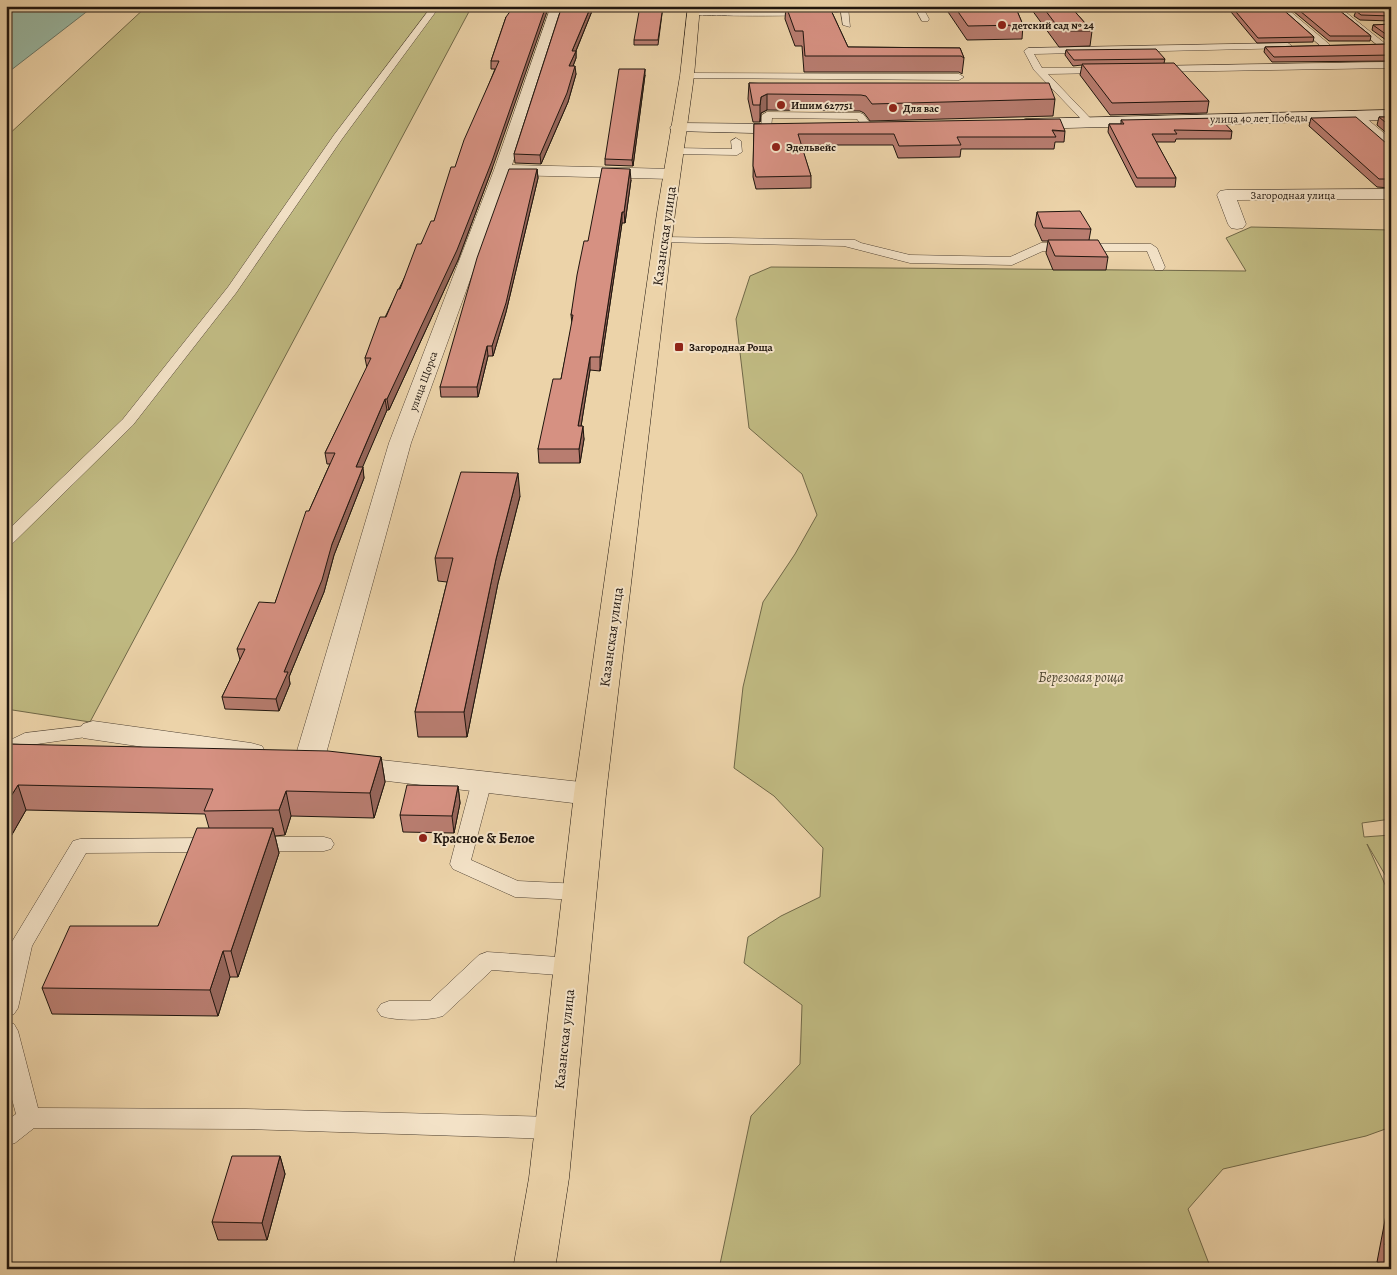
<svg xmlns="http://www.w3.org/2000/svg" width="1397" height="1275" viewBox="0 0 1397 1275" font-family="Alegreya,serif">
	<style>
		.green { fill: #c0ba82; stroke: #706848 }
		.water { fill: #9ab9a4; stroke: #697768 }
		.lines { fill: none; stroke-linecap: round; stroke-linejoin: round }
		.lane-casing { stroke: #524435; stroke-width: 1 }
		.street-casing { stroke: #524435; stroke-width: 1 }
		.secondary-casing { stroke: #1f150e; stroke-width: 1 }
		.primary-casing { stroke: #1f150e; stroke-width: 1 }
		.lane { fill: #f3e2c7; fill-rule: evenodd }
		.street { fill: #f3e2c7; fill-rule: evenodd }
		.secondary { fill: #f3e2c7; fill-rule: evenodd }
		.primary { fill: #ecd3a9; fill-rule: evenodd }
		.wall { fill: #b87d70; stroke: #1f150e }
		.shaded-wall { fill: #96665b; stroke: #1f150e }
		.building { fill: #d69182; stroke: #1f150e }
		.poi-dot { fill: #8f2418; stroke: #f3e2c7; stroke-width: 2 }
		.labels { text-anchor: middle; stroke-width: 4; stroke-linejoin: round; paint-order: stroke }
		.far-poi-label { font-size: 11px; font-weight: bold; fill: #1f150e; stroke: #f3e2c7; text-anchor: start }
		.far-street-label { font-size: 11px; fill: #1f150e; stroke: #f3e2c7 }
		.street-label { font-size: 14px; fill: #1f150e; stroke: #f3e2c7 }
		.park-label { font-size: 14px; font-style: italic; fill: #4f4731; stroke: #f3e2c7 }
		.poi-label { font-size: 14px; font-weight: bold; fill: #1f150e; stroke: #f3e2c7; text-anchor: start }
	</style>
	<rect width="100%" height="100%" fill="#ecd3a9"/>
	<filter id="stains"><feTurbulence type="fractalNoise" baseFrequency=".004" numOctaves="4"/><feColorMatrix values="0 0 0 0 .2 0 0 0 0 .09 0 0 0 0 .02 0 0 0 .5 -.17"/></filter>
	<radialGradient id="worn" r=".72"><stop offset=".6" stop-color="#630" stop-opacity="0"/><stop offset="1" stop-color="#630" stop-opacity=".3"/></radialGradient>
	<g class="green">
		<polygon points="147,6 472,6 90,722 6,709 6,137"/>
		<polygon points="1251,227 1391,230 1391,819 1362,823 1364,837 1391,835 1391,885 1367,844 1391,898 1391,1127 1366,1136 1223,1169 1188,1209 1211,1269 719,1269 751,1116 800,1064 802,1005 744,963 748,937 781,916 820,897 823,848 774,796 734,768 743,687 763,602 795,554 817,515 802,474 749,428 736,319 750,276 771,267 1246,271 1226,238"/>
	</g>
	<polygon class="water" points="6,6 94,6 6,74"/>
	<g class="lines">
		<g class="lane-casing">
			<g id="lane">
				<polygon points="432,6 440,6 342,139 236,293 133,425 12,544 6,546 6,532 123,419 228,287 334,135"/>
				<polygon points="840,6 848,7 850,27 843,25"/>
				<polygon points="914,6 922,6 929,19 928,21 922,21"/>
				<polygon points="1275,6 1284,6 1329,44 1329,48 1323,48"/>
				<polygon points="1329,6 1338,6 1387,45 1380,47"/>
				<polygon points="1288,43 1292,46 1291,48 1034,54 1042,68 1108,68 1108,72 1105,73 1048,74 1092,120 1092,124 1086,124 1034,70 1024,51 1028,48"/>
				<polygon points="1391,62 1391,68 1156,72 1151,69 1156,66"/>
				<polygon points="687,73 959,74 964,77 959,80 684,78 682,76"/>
				<polygon points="767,112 860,113 863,114 874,128 873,130 865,130 857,119 772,118 771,129 766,132 761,129 762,115"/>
				<polygon points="736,138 741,141 742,152 737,155 675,154 670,151 675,148 732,149 731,141"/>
				<polygon points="663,237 855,240 861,243 910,255 1010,257 1041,243 1151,244 1157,248 1165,267 1163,270 1155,270 1147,251 1043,251 1012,265 910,263 844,246 659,242 657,240 659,238"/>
				<polygon points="93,725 100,727 102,731 100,735 30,745 6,756 6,742 25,733"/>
				<polygon points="482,774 489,776 492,781 471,860 518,881 580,884 588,886 591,892 588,898 580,900 515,897 453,869 450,864 472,781 475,776"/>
				<polygon points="253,837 324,837 331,839 334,844 331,849 324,851 253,851 246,849 243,844 246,839"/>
				<polygon points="212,838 219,840 222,845 219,850 212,852 86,853 32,946 18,1008 14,1014 6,1017 6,960 10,945 73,841 80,839"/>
				<path d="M487,952l85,6 8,3 3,6 -3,6 -8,3 -80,-6 -49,46c-15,5 -47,5 -62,0l-4,-6 4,-6 8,-3h41l49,-46z"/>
				<polygon points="6,1022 14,1024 18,1031 38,1108 246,1109 554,1117 563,1121 566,1128 563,1135 554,1139 246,1129 34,1128 15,1143 6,1146 6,1121 16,1114 6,1077"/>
			</g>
		</g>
		<g class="street-casing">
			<g id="street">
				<polygon points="551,6 563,6 512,165 672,169 678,170 680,174 678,178 672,179 508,175 411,443 324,761 320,768 309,771 298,768 294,761 389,443 494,170"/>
				<path d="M855,6c-13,14 -136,9 -162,9l-6,-4 6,-4z"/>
				<polygon points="1355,111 1360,113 1391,139 1391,152 1385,150 1350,119 1347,116 1350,113"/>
				<polygon points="1391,189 1391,199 1237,200 1246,224 1243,228 1237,229 1231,228 1228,224 1217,195 1220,191 1226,190"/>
				<polygon points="93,721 251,743 262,746 266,753 262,760 251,763 83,738 78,731 83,724"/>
				<polygon points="345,756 590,783 601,786 606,794 601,802 590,805 345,776 334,773 330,766 334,759"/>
			</g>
		</g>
		<g class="secondary-casing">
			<g id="secondary">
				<polygon points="1391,110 1391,120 1025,129 1020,127 1017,124 1020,121 1025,119"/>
				<polygon points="678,123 792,124 798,126 800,129 798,132 792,134 672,131 670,128 672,125"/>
			</g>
		</g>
		<g class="primary-casing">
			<polygon id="primary" points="688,6 700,6 694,76 675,213 606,794 569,1178 555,1269 513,1269 529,1178 574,794 657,213 680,76"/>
		</g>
		<use href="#lane" class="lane"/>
		<use href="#street" class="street"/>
		<use href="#secondary" class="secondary"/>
		<use href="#primary" class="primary"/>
	</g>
	<g class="wall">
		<polygon points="562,6 594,6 576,51 576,58 573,66 576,74 568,102 541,164 515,163 514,154"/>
		<polygon points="663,6 658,45 634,45 634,40"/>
		<polygon points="786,6 829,6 848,47 960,48 964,58 962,74 959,72 804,72 802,46 795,46 785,19"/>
		<polygon points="944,6 1015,6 1023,25 1022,39 967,40"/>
		<polygon points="1029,6 1070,6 1092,31 1090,46 1059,47"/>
		<polygon points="1226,6 1279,6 1314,37 1313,42 1257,43"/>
		<polygon points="1287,6 1334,6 1371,36 1370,41 1329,41"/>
		<polygon points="1341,6 1391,6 1391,9 1344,8"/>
		<polygon points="1356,11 1391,11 1391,21 1360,20 1354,16"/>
		<polygon points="506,17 492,169 458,260 389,410 387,410 362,467 364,478 334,555 324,592 289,677 290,684 279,711 225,709 222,697 240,660 237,649 275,603 309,511 330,464 327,464 325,453 367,368 365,358 421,244 434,221 495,69 491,69 491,61"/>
		<polygon points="1391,24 1391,41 1386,40 1372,30 1373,25"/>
		<polygon points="1391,44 1391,61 1272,62 1264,52 1265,47"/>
		<polygon points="1066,50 1165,59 1164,63 1209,101 1207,113 1110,115 1080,75 1082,65 1073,66 1065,55"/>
		<polygon points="645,75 633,166 605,165 605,159"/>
		<polygon points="749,83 1055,99 1053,116 870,121 864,113 860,111 767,110 761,113 760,122 753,122 748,99"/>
		<polygon points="1379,117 1391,117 1391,137 1377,125"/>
		<polygon points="1311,118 1391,145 1391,188 1377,187 1309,126"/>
		<polygon points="1121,120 1232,131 1231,139 1176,139 1175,142 1156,142 1176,178 1175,187 1136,187 1108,132 1109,124 1121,124"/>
		<polygon points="754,124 1065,131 1064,142 1055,142 1054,149 961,149 960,157 898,158 893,145 801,145 811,176 811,188 756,189 753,177"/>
		<polygon points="537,169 538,178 506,312 493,356 488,356 478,397 441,397 440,387"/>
		<polygon points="631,180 625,223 622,223 600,371 590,370 581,426 584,439 580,463 539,463 538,449 561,379 572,324 571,315 588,241"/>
		<polygon points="1390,192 1391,192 1391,206 1388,201"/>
		<polygon points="1037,212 1091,229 1089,240 1108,257 1106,270 1053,270 1046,253 1048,241 1042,241 1035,225"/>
		<polygon points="520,496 498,583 467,737 418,737 415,712 447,582 438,581 435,558"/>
		<polygon points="6,744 381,757 385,782 374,818 291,816 285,835 275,836 279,853 238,977 230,977 218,1016 52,1014 42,988 158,926 209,828 205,814 26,810 6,845"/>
		<polygon points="458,786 460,803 454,833 403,832 400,815"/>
		<polygon points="280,1156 285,1174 267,1240 218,1240 212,1222"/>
		<polygon points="1391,1189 1391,1268 1377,1262"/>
	</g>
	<g class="shaded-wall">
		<polygon points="546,6 549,6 492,169 458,260 389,410 387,399"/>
		<polygon points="591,6 594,6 573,58 572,51"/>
		<polygon points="576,51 576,58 570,74 569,66"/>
		<polygon points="575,66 576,74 568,102 541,164 540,155"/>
		<polygon points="645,69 645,75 633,166 632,160"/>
		<polygon points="767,94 767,110 761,113 760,122 760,105 761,97"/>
		<polygon points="537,169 538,178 506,312 493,356 492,346"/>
		<polygon points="630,169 631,180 625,223 624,212"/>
		<polygon points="622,212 622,223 600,371 600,357"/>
		<polygon points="487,346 488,356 478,397 477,387"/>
		<polygon points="590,357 590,370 579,439 578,426"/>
		<polygon points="385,399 387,410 358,478 356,467"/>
		<polygon points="583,426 584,439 580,463 579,449"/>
		<polygon points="363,467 364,478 334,555 324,592 289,677 290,684 279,711 276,699 284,672 332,544"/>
		<polygon points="518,473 520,496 498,583 467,737 464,712 496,559"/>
		<polygon points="381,757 385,782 374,818 370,793"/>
		<polygon points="18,785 26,810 6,845 6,804"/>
		<polygon points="458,786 460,803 454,833 452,816"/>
		<polygon points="286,791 291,816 285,835 279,810"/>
		<polygon points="273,828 279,853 238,977 231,951"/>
		<polygon points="223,951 230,977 218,1016 210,990"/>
		<polygon points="280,1156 285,1174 267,1240 262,1223"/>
	</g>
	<g class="building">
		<polygon points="514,6 546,6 492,161 457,250 387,399 385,399 356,467 363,467 332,544 322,580 284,672 288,672 276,699 222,697 245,649 237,649 259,602 275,603 306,511 309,511 335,453 325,453 371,358 365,358 380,317 386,317 398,289 400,289 417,244 421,244 431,221 434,221 451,167 455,167 464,140 499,61 491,61 506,17"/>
		<polygon points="562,6 591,6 572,51 576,51 569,66 575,66 567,93 540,155 514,154"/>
		<polygon points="640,6 663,6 658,40 634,40"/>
		<polygon points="786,6 829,6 848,47 960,48 964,58 961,56 805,56 803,31 795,31"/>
		<polygon points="954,6 1015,6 1023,25 968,26"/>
		<polygon points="1042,6 1070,6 1092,31 1061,31"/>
		<polygon points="1231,6 1279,6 1314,37 1258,38"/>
		<polygon points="1294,6 1334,6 1371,36 1330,36"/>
		<polygon points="1356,11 1391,11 1391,16 1361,15"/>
		<polygon points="1391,24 1391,35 1387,35 1373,25"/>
		<polygon points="1391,44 1391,55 1274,57 1265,47"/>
		<polygon points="1156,49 1165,59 1074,60 1066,50"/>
		<polygon points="1174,63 1209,101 1112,103 1082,64"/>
		<polygon points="619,69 645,69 632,160 605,159"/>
		<polygon points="749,83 1049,83 1055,99 872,104 866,96 861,95 767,94 761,97 760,105 753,105"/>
		<polygon points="1356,117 1386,143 1391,145 1391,179 1379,179 1311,118"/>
		<polygon points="1379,117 1391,117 1391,127"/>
		<polygon points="1220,118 1232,131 1174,130 1177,134 1152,134 1176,178 1137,178 1109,124 1124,124 1121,120"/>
		<polygon points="1060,119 1065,131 1052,130 1056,137 957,137 961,145 899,146 894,134 798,134 811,176 756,177 753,166 754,124"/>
		<polygon points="602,168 630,169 624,212 622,212 600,357 590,357 578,426 583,426 579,449 538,449 553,379 561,379 573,315 571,315 577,275 584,241 588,241"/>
		<polygon points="509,169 537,169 506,303 492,346 487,346 477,387 440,387 477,258"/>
		<polygon points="1080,211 1091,229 1043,228 1037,212"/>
		<polygon points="1048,240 1098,240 1108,257 1055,256"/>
		<polygon points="461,472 518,473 496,559 464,712 415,712 453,558 435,558"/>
		<polygon points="6,744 328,751 381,757 370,793 286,791 279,810 204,811 213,789 18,785 6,804"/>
		<polygon points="407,785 458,786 452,816 400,815"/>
		<polygon points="197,828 273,828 231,951 223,951 210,990 42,988 70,926 158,926"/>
		<polygon points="232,1156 280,1156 262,1223 212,1222"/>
		<polygon points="1391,1213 1391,1247 1385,1245"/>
	</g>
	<g class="poi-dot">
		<circle cx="1002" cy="25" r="5"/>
		<circle cx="781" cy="105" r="5"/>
		<circle cx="893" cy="108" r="5"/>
		<circle cx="776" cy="147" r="5"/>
		<rect x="674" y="342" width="10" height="10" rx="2.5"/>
		<circle cx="423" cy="838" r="5"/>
	</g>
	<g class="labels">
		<g class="far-poi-label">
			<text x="1012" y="29">детский сад № 24</text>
			<text x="791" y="109">Ишим 627751</text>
			<text x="903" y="112">Для вас</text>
			<text x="786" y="151">Эдельвейс</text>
			<text x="689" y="351">Загородная Роща</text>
		</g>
		<g class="far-street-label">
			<text transform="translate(1259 118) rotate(-1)" y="4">улица 40 лет Победы</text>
			<text x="1293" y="199">Загородная улица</text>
			<text transform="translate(423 381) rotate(-70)" y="4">улица Щорса</text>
		</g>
		<g class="street-label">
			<text transform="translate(664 236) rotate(-82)" y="5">Казанская улица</text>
			<text transform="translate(611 637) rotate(-82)" y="5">Казанская улица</text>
			<text transform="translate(564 1039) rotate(-84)" y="5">Казанская улица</text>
		</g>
		<g class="park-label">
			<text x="1081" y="682">Березовая роща</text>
		</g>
		<g class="poi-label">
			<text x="433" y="843">Красное &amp; Белое</text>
		</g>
	</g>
	<rect width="1397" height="1275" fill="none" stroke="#ecd3a9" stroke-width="25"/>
	<rect x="8" y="8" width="1382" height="1260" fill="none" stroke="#1f150e" stroke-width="2.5"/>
	<rect x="12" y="12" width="1372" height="1250" fill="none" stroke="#1f150e"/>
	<rect width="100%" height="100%" filter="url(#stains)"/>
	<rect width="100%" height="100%" fill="url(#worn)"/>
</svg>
